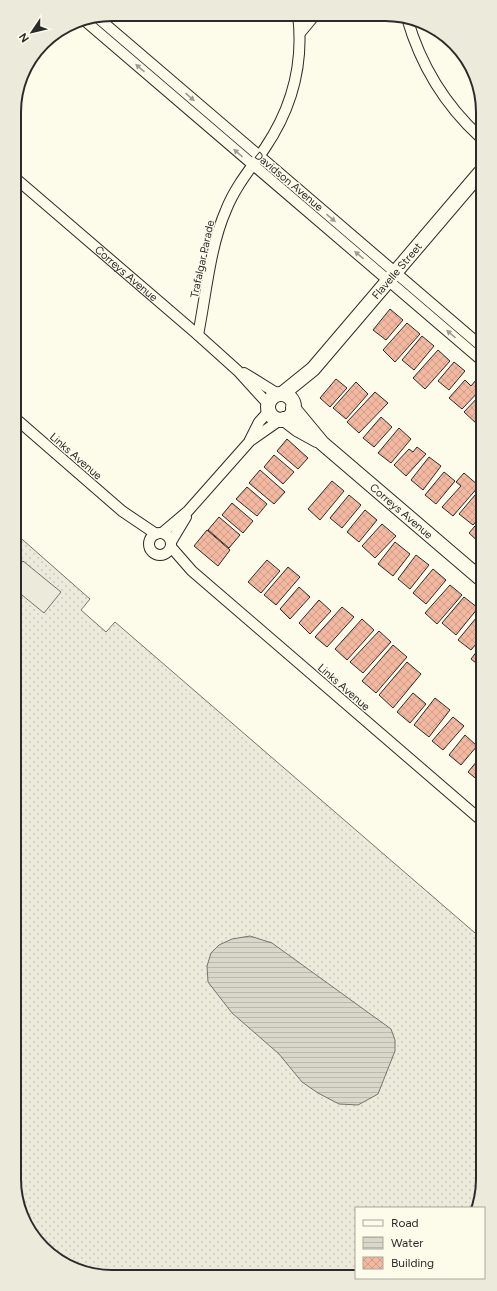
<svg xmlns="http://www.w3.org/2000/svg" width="497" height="1291" viewBox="0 0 497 1291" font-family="Figtree,sans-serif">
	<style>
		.grass { fill: url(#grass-dots); stroke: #74746e }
		.parking { fill: #eceadb; stroke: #74746e }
		.water { fill: url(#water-rules); stroke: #74746e }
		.building { fill: url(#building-cross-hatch); stroke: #2b2b2b }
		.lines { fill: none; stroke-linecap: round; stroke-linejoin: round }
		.street-casing { stroke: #2b2b2b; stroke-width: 12 }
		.secondary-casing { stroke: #2b2b2b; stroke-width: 16 }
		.street { stroke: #fdfbea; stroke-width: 10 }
		.secondary { stroke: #fdfbea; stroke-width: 14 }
		.oneway { fill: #9e9d94 }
		.labels { text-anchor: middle; stroke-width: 3; stroke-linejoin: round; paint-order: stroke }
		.street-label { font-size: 11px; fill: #2b2b2b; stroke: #fdfbea }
		.rim { fill: none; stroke: #2b2b2b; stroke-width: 2 }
	</style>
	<defs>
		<pattern id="grass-dots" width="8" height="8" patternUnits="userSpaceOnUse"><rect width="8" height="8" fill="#ecebdb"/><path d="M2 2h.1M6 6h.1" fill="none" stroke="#cbcabc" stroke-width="1.8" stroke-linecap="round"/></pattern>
		<pattern id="water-rules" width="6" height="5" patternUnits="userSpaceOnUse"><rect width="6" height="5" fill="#d8d7c9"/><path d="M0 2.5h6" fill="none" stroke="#bab9ad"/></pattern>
		<pattern id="building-cross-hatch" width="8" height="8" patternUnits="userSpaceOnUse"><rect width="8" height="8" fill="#f2b8a0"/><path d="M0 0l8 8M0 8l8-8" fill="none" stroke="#d09e8a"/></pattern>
	</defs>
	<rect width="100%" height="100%" fill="#fdfbea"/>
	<polygon class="grass" points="15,533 90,599 81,610 106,632 115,622 482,939 483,1185 474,1208 356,1208 356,1274 93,1275 47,1253 17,1204"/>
	<polygon class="parking" points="23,561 61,592 44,613 22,595 16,602 16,570"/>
	<polygon class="water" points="250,936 272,943 391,1029 395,1040 395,1051 378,1094 358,1105 339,1104 318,1093 302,1082 279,1054 232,1013 208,982 207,966 211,953 219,945 232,939"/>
	<g class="building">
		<polygon points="390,309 403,320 386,340 373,330"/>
		<polygon points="407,323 420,334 395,362 383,350"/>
		<polygon points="422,336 434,346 414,370 402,360"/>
		<polygon points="438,350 450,361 425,389 413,378"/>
		<polygon points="454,362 465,371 449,390 438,381"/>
		<polygon points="336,379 347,388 330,407 320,398"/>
		<polygon points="465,380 471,386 476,380 481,385 481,389 462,409 449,398"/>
		<polygon points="356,382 368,394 346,419 333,408"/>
		<polygon points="375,392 388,403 359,433 347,422"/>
		<polygon points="481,394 481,420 477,424 464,412"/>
		<polygon points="381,417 392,427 374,447 363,438"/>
		<polygon points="399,428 411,439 391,463 378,453"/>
		<polygon points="287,439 308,458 298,469 277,451"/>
		<polygon points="417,447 426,454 406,476 394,465 409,449 413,452"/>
		<polygon points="274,455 294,472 283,484 264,467"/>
		<polygon points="429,457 441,466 423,490 411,480"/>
		<polygon points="260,470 285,492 274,504 249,483"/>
		<polygon points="444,472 455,481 436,504 425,495"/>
		<polygon points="464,473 479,486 453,516 442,507 461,486 456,482"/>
		<polygon points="332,481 344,491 320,520 308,509"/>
		<polygon points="247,487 267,504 257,516 236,499"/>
		<polygon points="481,488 481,516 473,525 459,514"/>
		<polygon points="349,495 361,505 342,528 330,518"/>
		<polygon points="232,503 253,521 243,533 222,515"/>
		<polygon points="365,510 377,520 359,542 347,532"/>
		<polygon points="219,517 240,535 229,548 208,530"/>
		<polygon points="481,519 481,544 469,533"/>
		<polygon points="382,524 396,536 375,558 362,546"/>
		<polygon points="207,530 230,550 218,566 194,546"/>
		<polygon points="395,542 410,554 393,576 378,564"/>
		<polygon points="416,555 429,565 410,589 398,579"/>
		<polygon points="267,560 280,571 261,593 248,582"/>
		<polygon points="288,567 300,577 276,605 264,595"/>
		<polygon points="433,569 446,580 426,604 413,593"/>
		<polygon points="450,585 462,595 437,624 425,613"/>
		<polygon points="299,587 310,597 290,619 280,609"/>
		<polygon points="464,597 478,608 456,635 442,623"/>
		<polygon points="319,600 331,611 310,634 299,623"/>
		<polygon points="342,607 354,617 327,647 315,637"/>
		<polygon points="481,612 481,638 471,650 458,640"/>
		<polygon points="362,619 374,630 347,660 335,649"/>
		<polygon points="379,631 391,642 363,673 350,662"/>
		<polygon points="393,645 407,657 376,693 362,681"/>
		<polygon points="481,646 481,667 471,659"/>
		<polygon points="407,662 421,674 393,708 379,695"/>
		<polygon points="413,693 426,704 410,723 397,712"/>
		<polygon points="435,698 450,710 429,737 414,725"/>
		<polygon points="453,717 464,726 443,750 432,741"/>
		<polygon points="465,735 477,746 461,765 449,755"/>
		<polygon points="482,755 482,781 480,782 468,772"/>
	</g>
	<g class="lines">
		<g class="street-casing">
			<g id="street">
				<polyline points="97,17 480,345"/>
				<path d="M407,18c13,45 38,87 73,119"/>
				<polyline points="84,20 480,359"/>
				<polyline points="300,33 315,15"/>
				<path id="s1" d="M14,177l184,158 40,36 30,33"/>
				<path d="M198,335c8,-40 12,-89 28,-125 9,-23 25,-42 39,-62 27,-40 39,-85 33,-133"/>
				<polyline points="244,373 278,394"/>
				<polyline points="15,418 122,511 156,534"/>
				<polyline points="250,440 259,422 269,411"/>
				<polyline points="162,533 188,511 250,441 280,420"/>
				<circle cx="160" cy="544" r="11"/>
				<polyline points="171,542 186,517"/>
				<polyline points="171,547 192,571 482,821"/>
			</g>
		</g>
		<g class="secondary-casing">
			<g id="secondary">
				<path id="s2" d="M282,394l31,-25 167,-196"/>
				<circle cx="281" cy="407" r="13"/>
				<path id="s3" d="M293,408l29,35 159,136"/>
				<polyline points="284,419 297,429 317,440"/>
			</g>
		</g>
		<use href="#street" class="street"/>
		<use href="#secondary" class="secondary"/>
	</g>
	<defs><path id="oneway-solid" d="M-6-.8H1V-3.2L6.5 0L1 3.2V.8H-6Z"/></defs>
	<g class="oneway">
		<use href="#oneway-solid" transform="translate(140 68) rotate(-139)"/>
		<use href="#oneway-solid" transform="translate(190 97) rotate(41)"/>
		<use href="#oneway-solid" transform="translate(238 153) rotate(-139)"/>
		<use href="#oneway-solid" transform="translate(331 218) rotate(40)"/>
		<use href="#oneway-solid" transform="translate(359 255) rotate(-140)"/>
		<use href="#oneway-solid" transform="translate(451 334) rotate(-140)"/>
	</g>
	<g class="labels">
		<g class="street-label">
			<text transform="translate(289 181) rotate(40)" y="4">Davidson Avenue</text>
			<text transform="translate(202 259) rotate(-78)" y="4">Trafalgar Parade</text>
			<text dy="4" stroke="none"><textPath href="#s2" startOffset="169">Flavelle Street</textPath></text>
			<text dy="4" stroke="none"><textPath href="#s1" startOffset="148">Correys Avenue</textPath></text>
			<text transform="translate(76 456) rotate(41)" y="4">Links Avenue</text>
			<text dy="4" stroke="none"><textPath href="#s3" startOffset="150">Correys Avenue</textPath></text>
			<text transform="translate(344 687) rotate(41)" y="4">Links Avenue</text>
		</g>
	</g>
	<path d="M0 0H497V1291H0ZM112 21H385A91 91 0 0 1 476 112V1179A91 91 0 0 1 385 1270H112A91 91 0 0 1 21 1179V112A91 91 0 0 1 112 21Z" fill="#eceadb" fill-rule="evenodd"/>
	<path class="rim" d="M112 21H385A91 91 0 0 1 476 112V1179A91 91 0 0 1 385 1270H112A91 91 0 0 1 21 1179V112A91 91 0 0 1 112 21Z"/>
	<rect x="355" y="1207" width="130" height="72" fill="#fdfbea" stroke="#a9a89e"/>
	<rect x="363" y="1220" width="20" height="6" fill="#fdfbea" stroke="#a9a89e"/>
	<text x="391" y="1227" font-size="12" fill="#2b2b2b">Road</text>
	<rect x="363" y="1237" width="20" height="12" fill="url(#water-rules)" stroke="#a9a89e"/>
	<text x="391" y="1247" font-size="12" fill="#2b2b2b">Water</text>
	<rect x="363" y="1257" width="20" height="12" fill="url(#building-cross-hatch)" stroke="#a9a89e"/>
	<text x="391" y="1267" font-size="12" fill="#2b2b2b">Building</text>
	<g transform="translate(32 32) rotate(235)" stroke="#fdfbea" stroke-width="3" paint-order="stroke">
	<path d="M0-3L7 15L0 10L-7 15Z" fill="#2b2b2b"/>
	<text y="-6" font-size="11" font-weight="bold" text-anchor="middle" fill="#2b2b2b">N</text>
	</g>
</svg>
